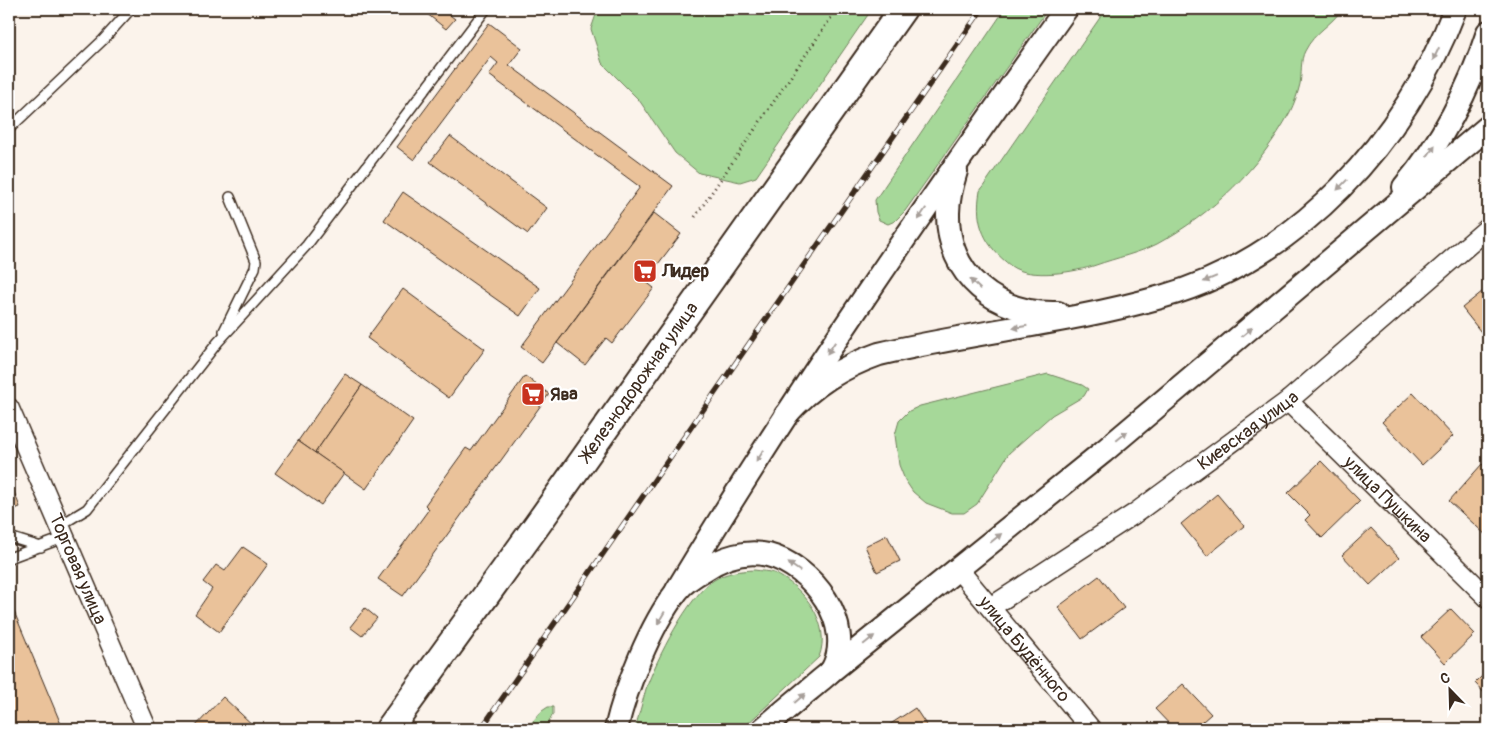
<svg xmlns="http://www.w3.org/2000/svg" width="1497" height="738" viewBox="0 0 1497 738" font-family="Pangolin,sans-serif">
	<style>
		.green { fill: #a6d899; stroke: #70815c }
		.building { fill: #eac29a; stroke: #3b2a1e }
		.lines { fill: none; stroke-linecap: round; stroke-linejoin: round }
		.service-casing { stroke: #3b2a1e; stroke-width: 12 }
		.minor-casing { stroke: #3b2a1e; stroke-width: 22 }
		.tertiary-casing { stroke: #3b2a1e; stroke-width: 26 }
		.secondary-casing { stroke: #3b2a1e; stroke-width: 30 }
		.path { stroke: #3b2a1e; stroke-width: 3; stroke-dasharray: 1 4; stroke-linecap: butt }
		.service { stroke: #fff; stroke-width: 9 }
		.minor { stroke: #fff; stroke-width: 19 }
		.tertiary { stroke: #fff; stroke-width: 22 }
		.secondary { stroke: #fff; stroke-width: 26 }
		.rail-casing { stroke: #3b2a1e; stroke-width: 5.5 }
		.rail { stroke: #fff; stroke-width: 4; stroke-dasharray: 11; stroke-linecap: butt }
		.oneway { fill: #a79f9a }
		.labels { text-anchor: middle; stroke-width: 4.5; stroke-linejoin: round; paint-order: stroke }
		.poi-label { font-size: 18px; font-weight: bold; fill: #3b2a1e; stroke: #fff; text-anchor: start }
		.street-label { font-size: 18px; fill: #3b2a1e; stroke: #fff }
	</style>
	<rect width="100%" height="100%" fill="#fbf3eb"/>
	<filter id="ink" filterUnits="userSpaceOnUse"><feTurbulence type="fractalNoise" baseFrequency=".02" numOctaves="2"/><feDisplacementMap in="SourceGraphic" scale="10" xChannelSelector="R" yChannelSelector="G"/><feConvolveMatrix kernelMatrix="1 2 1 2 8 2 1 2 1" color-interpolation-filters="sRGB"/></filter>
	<g filter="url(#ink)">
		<g class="green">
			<polygon points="598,9 872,9 756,177 740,182 699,173 675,153 639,100 602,63 591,29"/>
			<polygon points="1005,9 1048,9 905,211 895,221 888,224 879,220 876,212 875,200"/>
			<path d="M1106,9h236c-11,17 -27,22 -37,42 -5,9 -3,23 -5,33 -2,9 -6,20 -10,28 -30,56 -78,102 -133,132 -18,9 -41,14 -61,21 -20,7 -66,15 -85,1 -26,-20 -37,-42 -31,-75z"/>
			<polygon points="1048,374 1082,385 1088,389 1084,396 1052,415 1009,453 977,504 964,513 952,513 926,503 913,492 905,480 899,465 895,435 899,421 909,411 920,406"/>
			<path d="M754,570c7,1 14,1 20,3 30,14 58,51 45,84l-77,72h-107c4,-13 7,-27 11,-40 10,-29 43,-94 68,-109 13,-8 26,-9 40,-10z"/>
			<polygon points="548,707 553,707 553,714 545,729 526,729 542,711"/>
		</g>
		<g class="building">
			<polygon points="421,9 442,9 455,19 446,29"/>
			<polygon points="489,23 522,48 509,65 673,186 542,363 521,347 640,187 489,75 498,63 491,57 414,160 397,147"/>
			<polygon points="450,136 547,208 528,234 430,162"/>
			<polygon points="403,192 540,288 520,316 384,220"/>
			<polygon points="654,213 681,234 645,281 654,288 612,343 606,338 585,365 557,343"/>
			<polygon points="1488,287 1488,341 1462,308"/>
			<polygon points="403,289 485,349 449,398 367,338"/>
			<polygon points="345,374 362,385 315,453 298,441"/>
			<polygon points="525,376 549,394 403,596 378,579 429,509 425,505 466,448 471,451"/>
			<polygon points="362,385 413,421 366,489 315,453"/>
			<polygon points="1413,393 1453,436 1422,465 1382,422"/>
			<polygon points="298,441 344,473 321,505 275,473"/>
			<polygon points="1321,461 1360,501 1322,538 1305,520 1310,515 1288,493"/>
			<polygon points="1482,464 1488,469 1488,537 1449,501"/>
			<polygon points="9,479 20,507 9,511"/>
			<polygon points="1217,494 1244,526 1207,556 1181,524"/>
			<polygon points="1371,528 1399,558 1370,585 1342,555"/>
			<polygon points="887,535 900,561 877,572 865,546"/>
			<polygon points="243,547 268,564 219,632 195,614 212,589 203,582 216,565 225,571"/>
			<polygon points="1099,576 1124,608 1082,639 1058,607"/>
			<polygon points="9,602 10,602 63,729 9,729"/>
			<polygon points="365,608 377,618 362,636 350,627"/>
			<polygon points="1451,609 1475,634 1445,663 1421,637"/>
			<polygon points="1488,670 1488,697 1475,683"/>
			<polygon points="1183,684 1211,714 1194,729 1174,729 1155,709"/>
			<polygon points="223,697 257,729 193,729"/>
			<polygon points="915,708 929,729 892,729 889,725"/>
		</g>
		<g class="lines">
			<g class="service-casing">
				<g id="service">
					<polyline points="9,129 103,40 131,9"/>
					<polyline points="224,331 255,268 256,261 230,197"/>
					<polyline points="59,526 87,509 218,342 307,245 486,9"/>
					<polyline points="9,537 41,547"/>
					<polyline points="9,558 63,538"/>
				</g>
			</g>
			<g class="minor-casing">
				<g id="minor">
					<path id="s1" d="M1288,401l200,197"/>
					<path id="s2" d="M9,408l138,321"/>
					<path id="s3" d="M958,569l133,160"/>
					<path id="s4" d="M991,607l143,-93 154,-113 200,-173"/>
				</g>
			</g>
			<g class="tertiary-casing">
				<g id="tertiary">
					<path d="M956,171c-4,13 -8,28 -8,42 -1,63 49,102 110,100"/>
					<path d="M1404,187c38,-45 66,-99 84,-155"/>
					<path d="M786,415c27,-30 56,-48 93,-61 94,-22 190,-31 282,-57 137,-38 245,-158 294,-288"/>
					<path d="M677,590c120,-200 254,-392 389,-581"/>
					<polyline points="831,671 1103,452 1488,127"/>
					<path d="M616,729c10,-42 34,-103 61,-138 7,-9 18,-16 27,-21 19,-13 42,-20 64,-15 44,11 89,70 64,115 -4,5 -12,10 -17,15 -18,15 -35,29 -52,44"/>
				</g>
			</g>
			<g class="secondary-casing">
				<g id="secondary">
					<path id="s5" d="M389,729l148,-204 366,-516"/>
				</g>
			</g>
			<polyline class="path" points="695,217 837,9"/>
			<use href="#service" class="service"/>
			<use href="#minor" class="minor"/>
			<use href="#tertiary" class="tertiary"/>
			<use href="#secondary" class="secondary"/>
			<g class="rail-casing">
				<polyline id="rail" points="481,729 982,9"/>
			</g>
			<use href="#rail" class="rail"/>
		</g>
		<defs><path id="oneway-solid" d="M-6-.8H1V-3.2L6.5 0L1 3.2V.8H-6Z" transform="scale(1.25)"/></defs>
		<g class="oneway">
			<use href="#oneway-solid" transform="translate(1436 54) rotate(115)"/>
			<use href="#oneway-solid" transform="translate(1431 151) rotate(-55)"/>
			<use href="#oneway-solid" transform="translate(1342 185) rotate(134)"/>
			<use href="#oneway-solid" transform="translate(922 214) rotate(124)"/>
			<use href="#oneway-solid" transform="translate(1210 279) rotate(157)"/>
			<use href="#oneway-solid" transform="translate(975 284) rotate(-136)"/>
			<use href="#oneway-solid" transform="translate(1020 327) rotate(170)"/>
			<use href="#oneway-solid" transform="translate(1247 332) rotate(-40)"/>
			<use href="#oneway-solid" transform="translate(831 348) rotate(124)"/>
			<use href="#oneway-solid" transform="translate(1122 436) rotate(-40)"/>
			<use href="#oneway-solid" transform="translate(760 456) rotate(123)"/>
			<use href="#oneway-solid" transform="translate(996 538) rotate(-39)"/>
			<use href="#oneway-solid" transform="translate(794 567) rotate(-145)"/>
			<use href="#oneway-solid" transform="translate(661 618) rotate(120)"/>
			<use href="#oneway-solid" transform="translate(869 640) rotate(-39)"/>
			<use href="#oneway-solid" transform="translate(800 698) rotate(-41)"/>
		</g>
	</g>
	<defs>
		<g id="supermarket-square" transform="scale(1.25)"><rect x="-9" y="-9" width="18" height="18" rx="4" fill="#c8321e" stroke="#fff"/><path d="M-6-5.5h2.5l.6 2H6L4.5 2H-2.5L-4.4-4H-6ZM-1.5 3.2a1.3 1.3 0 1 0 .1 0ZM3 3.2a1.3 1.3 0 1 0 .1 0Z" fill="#fff"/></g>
	</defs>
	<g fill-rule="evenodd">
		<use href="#supermarket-square" x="645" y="271"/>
		<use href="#supermarket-square" x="533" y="394"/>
	</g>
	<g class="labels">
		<g class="poi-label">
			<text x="662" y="277">Лидер</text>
			<text x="550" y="400">Ява</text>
		</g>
		<g class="street-label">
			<text dy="6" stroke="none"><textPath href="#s5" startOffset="428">Железнодорожная улица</textPath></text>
			<text dy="6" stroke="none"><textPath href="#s4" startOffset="312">Киевская улица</textPath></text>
			<text dy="6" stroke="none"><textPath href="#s1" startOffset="140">улица Пушкина</textPath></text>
			<text dy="6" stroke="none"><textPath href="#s2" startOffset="175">Торговая улица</textPath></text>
			<text dy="6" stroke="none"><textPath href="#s3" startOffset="104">улица Будённого</textPath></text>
		</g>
	</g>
	<rect width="1497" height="738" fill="none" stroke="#fff" stroke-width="30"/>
	<rect x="15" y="15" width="1467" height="708" fill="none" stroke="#3b2a1e" stroke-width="2" filter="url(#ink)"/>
	<g transform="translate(1450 690) rotate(337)" stroke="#ffffff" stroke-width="4" paint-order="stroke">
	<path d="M0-4L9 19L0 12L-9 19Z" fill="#3b2a1e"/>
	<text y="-8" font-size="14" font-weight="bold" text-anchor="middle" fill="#3b2a1e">С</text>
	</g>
</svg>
